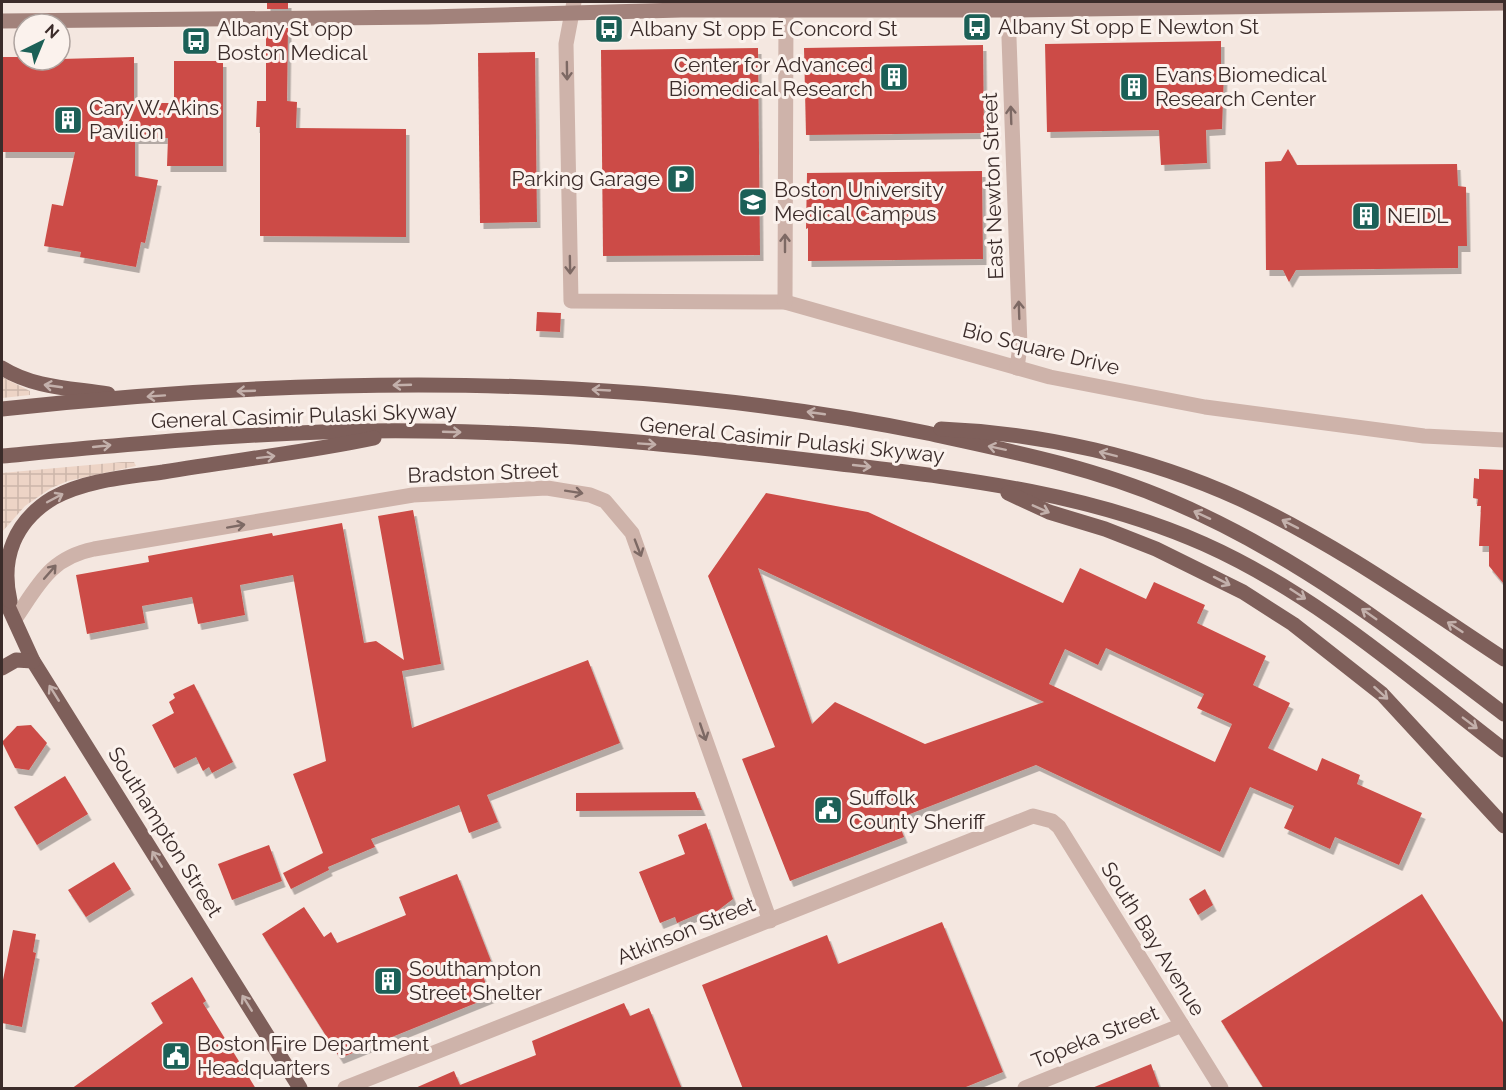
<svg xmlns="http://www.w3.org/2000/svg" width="1506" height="1090" viewBox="0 0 1506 1090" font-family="Raleway,sans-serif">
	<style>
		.plaza { fill: url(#plaza-grid) }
		.building { fill: #cc4c46; fill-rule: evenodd; filter: url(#shadow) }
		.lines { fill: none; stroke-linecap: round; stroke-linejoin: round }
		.minor { stroke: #ceb3aa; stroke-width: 15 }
		.secondary { stroke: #a2827b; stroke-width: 15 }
		.primary { stroke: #7e5f5a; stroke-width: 15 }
		.oneway { stroke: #7d6964 }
		.oneway2 { stroke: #c3b0ab }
		.labels { text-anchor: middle; stroke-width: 6; stroke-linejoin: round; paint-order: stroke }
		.poi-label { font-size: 21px; fill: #3b2c2a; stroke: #fbf2ed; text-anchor: start }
		.street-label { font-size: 21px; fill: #3b2c2a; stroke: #fbf2ed }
	</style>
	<defs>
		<pattern id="plaza-grid" width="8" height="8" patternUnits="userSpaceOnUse" patternTransform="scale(1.5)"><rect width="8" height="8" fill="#edd4c6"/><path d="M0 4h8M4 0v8" fill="none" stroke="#ccb6aa"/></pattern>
		<filter id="shadow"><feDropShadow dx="3.5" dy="6" stdDeviation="0" flood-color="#0004"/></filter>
	</defs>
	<rect width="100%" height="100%" fill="#f4e7e0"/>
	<g class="plaza">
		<polygon points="2,377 30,391 30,395 2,398"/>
		<polygon points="122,462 134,462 136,466 68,481 51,488 25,506 2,532 2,473"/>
	</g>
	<g class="building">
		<rect x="267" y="2" width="21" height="7"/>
		<polygon points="266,28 288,28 287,101 297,102 296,128 406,129 406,237 260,236 260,127 256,127 257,101 266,101"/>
		<polygon points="1221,41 1221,71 1224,72 1222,129 1206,130 1207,163 1161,165 1159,130 1047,132 1045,44"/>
		<polygon points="983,45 984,133 806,135 804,48"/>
		<polygon points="758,48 760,255 603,256 601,50"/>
		<polygon points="535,52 537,222 480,223 478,53"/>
		<polygon points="2,57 24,57 24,60 134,57 134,103 174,103 174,61 223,61 223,166 167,166 168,138 135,138 135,176 158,180 145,243 141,242 136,267 80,257 81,252 44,246 52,204 63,206 75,152 2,152"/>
		<polygon points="1288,149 1297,165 1457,164 1458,186 1466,187 1467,246 1458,246 1458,268 1296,270 1289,282 1283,270 1266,270 1265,162 1281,161"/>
		<polygon points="982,171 983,259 808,261 808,228 806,229 807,173"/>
		<polygon points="537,312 561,313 560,332 536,331"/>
		<polygon points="1479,469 1504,470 1504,584 1489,566 1489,546 1479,546 1481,506 1477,506 1478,499 1473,498 1474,478 1479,479"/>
		<path d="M766,493l102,19 195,91 17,-35 66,31 8,-17 51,23 -8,18 69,33 -13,29 37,18 -22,45 49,23 5,-13 38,17 -3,9 65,29 -23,52 -64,-28 -5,12 -46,-21 10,-22 -44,-19 -30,65 -184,-87 -139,54 7,18 -114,44 -48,-122 33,-12 -67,-171zM758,568l286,134 -119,42 -90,-42 -23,22zM1106,648l98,46 -7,14 35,16 -17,38 -166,-78 16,-35 33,16z"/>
		<polygon points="413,510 441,664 402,671 412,728 588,660 620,743 487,795 498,822 469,833 459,805 371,839 375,847 328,867 329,870 291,889 283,873 323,853 293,774 326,761 293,575 240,585 245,615 198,624 192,597 142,606 145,623 87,634 76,575 149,562 148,556 272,533 273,536 342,523 364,643 376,641 404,660 378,516"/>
		<polygon points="194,684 233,762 212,773 209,767 203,771 196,757 174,768 152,725 174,713 169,702 175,698 173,694"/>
		<polygon points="31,725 47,743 29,770 15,768 2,742 17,726"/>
		<polygon points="65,776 88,814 37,845 14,807"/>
		<polygon points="695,792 702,810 576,811 576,793"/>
		<polygon points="706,823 733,899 708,918 705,911 677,923 675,917 660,923 639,872 685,854 678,835"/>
		<polygon points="269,845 282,881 232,900 218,864"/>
		<polygon points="114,862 131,889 86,917 68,890"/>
		<polygon points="457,874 491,961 479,966 491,997 340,1058 262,934 304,907 324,937 331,932 337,943 406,915 399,897"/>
		<polygon points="1205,889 1213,905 1198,915 1189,899"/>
		<polygon points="1422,894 1504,1024 1504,1089 1264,1089 1221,1021"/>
		<polygon points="942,922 1003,1072 961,1089 743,1089 702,985 827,935 838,964"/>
		<polygon points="13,930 36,934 33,952 36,953 22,1027 2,1023 2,985"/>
		<polygon points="192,977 206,1001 203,1003 256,1089 71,1089 163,1023 151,1003"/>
		<polygon points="624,1003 630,1016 649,1008 682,1089 413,1089 454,1071 460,1085 536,1055 532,1041"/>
		<polygon points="1151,1064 1160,1089 1092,1089 1092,1088"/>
	</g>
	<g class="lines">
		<g class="minor">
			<polyline points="574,2 566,44 571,301 785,302 1050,377 1205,407 1424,436 1504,440"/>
			<polyline points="1008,10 1020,346 1017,368"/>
			<polyline points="785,302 786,10"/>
			<path d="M15,619c24,-35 35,-61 79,-70l319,-54 134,-7 43,7 15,6 27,32 138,388"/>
			<polyline points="345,1088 1033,816 1052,821 1059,827 1221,1088"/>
			<polyline points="1025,1088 1182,1025"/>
		</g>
		<polyline class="secondary" points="2,21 428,17 681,10 1008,10 1504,3"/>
		<g class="primary">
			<path d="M2,368c32,20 69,20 106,26"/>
			<path d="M2,409c307,-33 620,-38 925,24 83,18 165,34 244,68 123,52 228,133 333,213"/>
			<path d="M941,429c101,4 207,28 299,70 93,43 179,104 264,160"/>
			<path d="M2,456c139,-13 279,-27 420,-25 139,1 280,16 419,33 124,15 248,29 363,80 112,50 204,132 300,206"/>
			<polyline points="1008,493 1049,512 1105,529 1156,549 1243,592 1293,624 1382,694 1504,826"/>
			<polyline points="2,593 33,661 300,1088"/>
			<path d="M10,601c-10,-43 5,-80 43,-103 32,-18 74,-21 110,-26 70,-12 141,-19 211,-34"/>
			<polyline points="2,668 16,660 33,661"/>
		</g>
	</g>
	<defs><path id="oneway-shaft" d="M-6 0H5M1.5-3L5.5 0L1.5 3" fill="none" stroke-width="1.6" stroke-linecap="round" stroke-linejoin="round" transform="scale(1.5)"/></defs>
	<g class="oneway">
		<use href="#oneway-shaft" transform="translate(567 71) rotate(89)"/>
		<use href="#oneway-shaft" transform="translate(1011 115) rotate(-92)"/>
		<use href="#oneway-shaft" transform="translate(785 243) rotate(-90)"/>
		<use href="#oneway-shaft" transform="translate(570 265) rotate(89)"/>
		<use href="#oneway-shaft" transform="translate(1019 310) rotate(-92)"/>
		<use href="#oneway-shaft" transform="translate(574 492) rotate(9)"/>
		<use href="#oneway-shaft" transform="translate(236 526) rotate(-10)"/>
		<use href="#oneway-shaft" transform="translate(638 548) rotate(69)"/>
		<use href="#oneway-shaft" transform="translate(50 572) rotate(-49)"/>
		<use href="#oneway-shaft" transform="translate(703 732) rotate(71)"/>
	</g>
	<g class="oneway2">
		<use href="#oneway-shaft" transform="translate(402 385) rotate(178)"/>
		<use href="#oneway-shaft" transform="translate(53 386) rotate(-172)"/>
		<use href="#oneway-shaft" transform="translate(601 390) rotate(-177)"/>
		<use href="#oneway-shaft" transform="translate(246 391) rotate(178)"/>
		<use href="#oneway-shaft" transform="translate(156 396) rotate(176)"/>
		<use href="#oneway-shaft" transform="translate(816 413) rotate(-172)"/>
		<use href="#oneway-shaft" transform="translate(452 432) rotate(2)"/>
		<use href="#oneway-shaft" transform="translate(647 444) rotate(4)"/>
		<use href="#oneway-shaft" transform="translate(102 446) rotate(-6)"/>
		<use href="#oneway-shaft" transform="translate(997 448) rotate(-168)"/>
		<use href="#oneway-shaft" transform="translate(1108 454) rotate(-166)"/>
		<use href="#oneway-shaft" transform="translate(266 457) rotate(-7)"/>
		<use href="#oneway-shaft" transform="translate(862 466) rotate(6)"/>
		<use href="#oneway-shaft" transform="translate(55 498) rotate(-28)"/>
		<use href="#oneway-shaft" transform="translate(1041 509) rotate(24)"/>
		<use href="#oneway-shaft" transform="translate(1202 515) rotate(-155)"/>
		<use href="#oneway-shaft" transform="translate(1290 524) rotate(-153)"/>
		<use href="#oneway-shaft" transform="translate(1222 581) rotate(27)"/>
		<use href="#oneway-shaft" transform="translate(1298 594) rotate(33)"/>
		<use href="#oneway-shaft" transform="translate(1369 614) rotate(-145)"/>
		<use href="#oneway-shaft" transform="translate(1455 627) rotate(-147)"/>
		<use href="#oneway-shaft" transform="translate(54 693) rotate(-122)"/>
		<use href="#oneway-shaft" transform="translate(1381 693) rotate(42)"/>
		<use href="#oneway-shaft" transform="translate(1470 723) rotate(37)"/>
		<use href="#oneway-shaft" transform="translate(157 859) rotate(-122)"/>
		<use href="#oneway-shaft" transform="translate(247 1003) rotate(-122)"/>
	</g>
	<defs>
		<g id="bus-square" transform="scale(1.5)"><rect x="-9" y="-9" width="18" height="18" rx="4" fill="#1c6057" stroke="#fbf2ed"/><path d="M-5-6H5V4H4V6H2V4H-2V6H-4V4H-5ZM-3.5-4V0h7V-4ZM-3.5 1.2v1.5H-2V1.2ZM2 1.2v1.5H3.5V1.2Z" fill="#fff"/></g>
		<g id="building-square" transform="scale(1.5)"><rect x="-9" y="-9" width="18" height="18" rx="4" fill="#1c6057" stroke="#fbf2ed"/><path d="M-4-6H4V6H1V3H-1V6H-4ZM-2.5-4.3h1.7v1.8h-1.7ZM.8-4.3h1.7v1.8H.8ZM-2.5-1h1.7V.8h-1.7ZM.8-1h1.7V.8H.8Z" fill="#fff"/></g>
		<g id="parking-square" transform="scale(1.5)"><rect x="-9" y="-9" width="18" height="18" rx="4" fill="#1c6057" stroke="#fbf2ed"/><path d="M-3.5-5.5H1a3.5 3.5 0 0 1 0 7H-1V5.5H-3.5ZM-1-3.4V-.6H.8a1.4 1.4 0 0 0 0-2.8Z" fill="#fff"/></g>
		<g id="university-square" transform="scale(1.5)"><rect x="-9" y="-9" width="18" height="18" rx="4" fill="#1c6057" stroke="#fbf2ed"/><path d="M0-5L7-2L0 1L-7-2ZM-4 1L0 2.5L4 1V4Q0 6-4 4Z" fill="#fff"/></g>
		<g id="civic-square" transform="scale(1.5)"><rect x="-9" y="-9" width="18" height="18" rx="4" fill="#1c6057" stroke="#fbf2ed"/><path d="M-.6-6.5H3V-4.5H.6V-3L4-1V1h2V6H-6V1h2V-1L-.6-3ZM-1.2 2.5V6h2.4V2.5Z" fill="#fff"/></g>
	</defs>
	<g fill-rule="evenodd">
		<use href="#bus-square" x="977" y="27"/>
		<use href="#bus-square" x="609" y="29"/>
		<use href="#bus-square" x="196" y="41"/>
		<use href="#building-square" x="894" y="77"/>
		<use href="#building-square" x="1134" y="87"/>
		<use href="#building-square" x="68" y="120"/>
		<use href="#parking-square" x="681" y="179"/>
		<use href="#university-square" x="753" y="202"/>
		<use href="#building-square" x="1366" y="216"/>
		<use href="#civic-square" x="828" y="810"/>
		<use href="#building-square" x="388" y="981"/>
		<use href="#civic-square" x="176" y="1056"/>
	</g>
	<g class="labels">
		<g class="poi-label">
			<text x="998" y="34">Albany St opp E Newton St</text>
			<text x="217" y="36">Albany St opp<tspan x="217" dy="24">Boston Medical</tspan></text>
			<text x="630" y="36">Albany St opp E Concord St</text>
			<text x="873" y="72" text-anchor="end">Center for Advanced<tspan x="873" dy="24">Biomedical Research</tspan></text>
			<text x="1155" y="82">Evans Biomedical<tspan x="1155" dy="24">Research Center</tspan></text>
			<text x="89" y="115">Cary W. Akins<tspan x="89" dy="24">Pavilion</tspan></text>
			<text x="660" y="186" text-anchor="end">Parking Garage</text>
			<text x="774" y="197">Boston University<tspan x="774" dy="24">Medical Campus</tspan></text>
			<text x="1387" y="223">NEIDL</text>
			<text x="849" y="805">Suffolk<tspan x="849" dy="24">County Sheriff</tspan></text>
			<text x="409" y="976">Southampton<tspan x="409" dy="24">Street Shelter</tspan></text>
			<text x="197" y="1051">Boston Fire Department<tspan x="197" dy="24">Headquarters</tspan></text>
		</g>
		<g class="street-label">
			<text transform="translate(993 186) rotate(-92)" y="7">East Newton Street</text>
			<text transform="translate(1041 349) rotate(14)" y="7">Bio Square Drive</text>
			<text transform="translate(304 416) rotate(-2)" y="7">General Casimir Pulaski Skyway</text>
			<text transform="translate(792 440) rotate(6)" y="7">General Casimir Pulaski Skyway</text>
			<text transform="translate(483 473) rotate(-2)" y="7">Bradston Street</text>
			<text transform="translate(165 832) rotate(58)" y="7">Southampton Street</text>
			<text transform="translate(686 931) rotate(-22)" y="7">Atkinson Street</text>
			<text transform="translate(1153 939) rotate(58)" y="7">South Bay Avenue</text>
			<text transform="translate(1095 1037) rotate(-22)" y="7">Topeka Street</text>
		</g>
	</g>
	<rect width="1506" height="1090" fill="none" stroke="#3b2c2a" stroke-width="6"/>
	<g transform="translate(42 42) rotate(43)"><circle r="28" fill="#fbf2ed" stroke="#aea39f" stroke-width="1.5"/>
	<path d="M0-4.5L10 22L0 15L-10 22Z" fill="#1c6057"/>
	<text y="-9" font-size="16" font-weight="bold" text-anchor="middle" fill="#3b2c2a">N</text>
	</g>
</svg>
